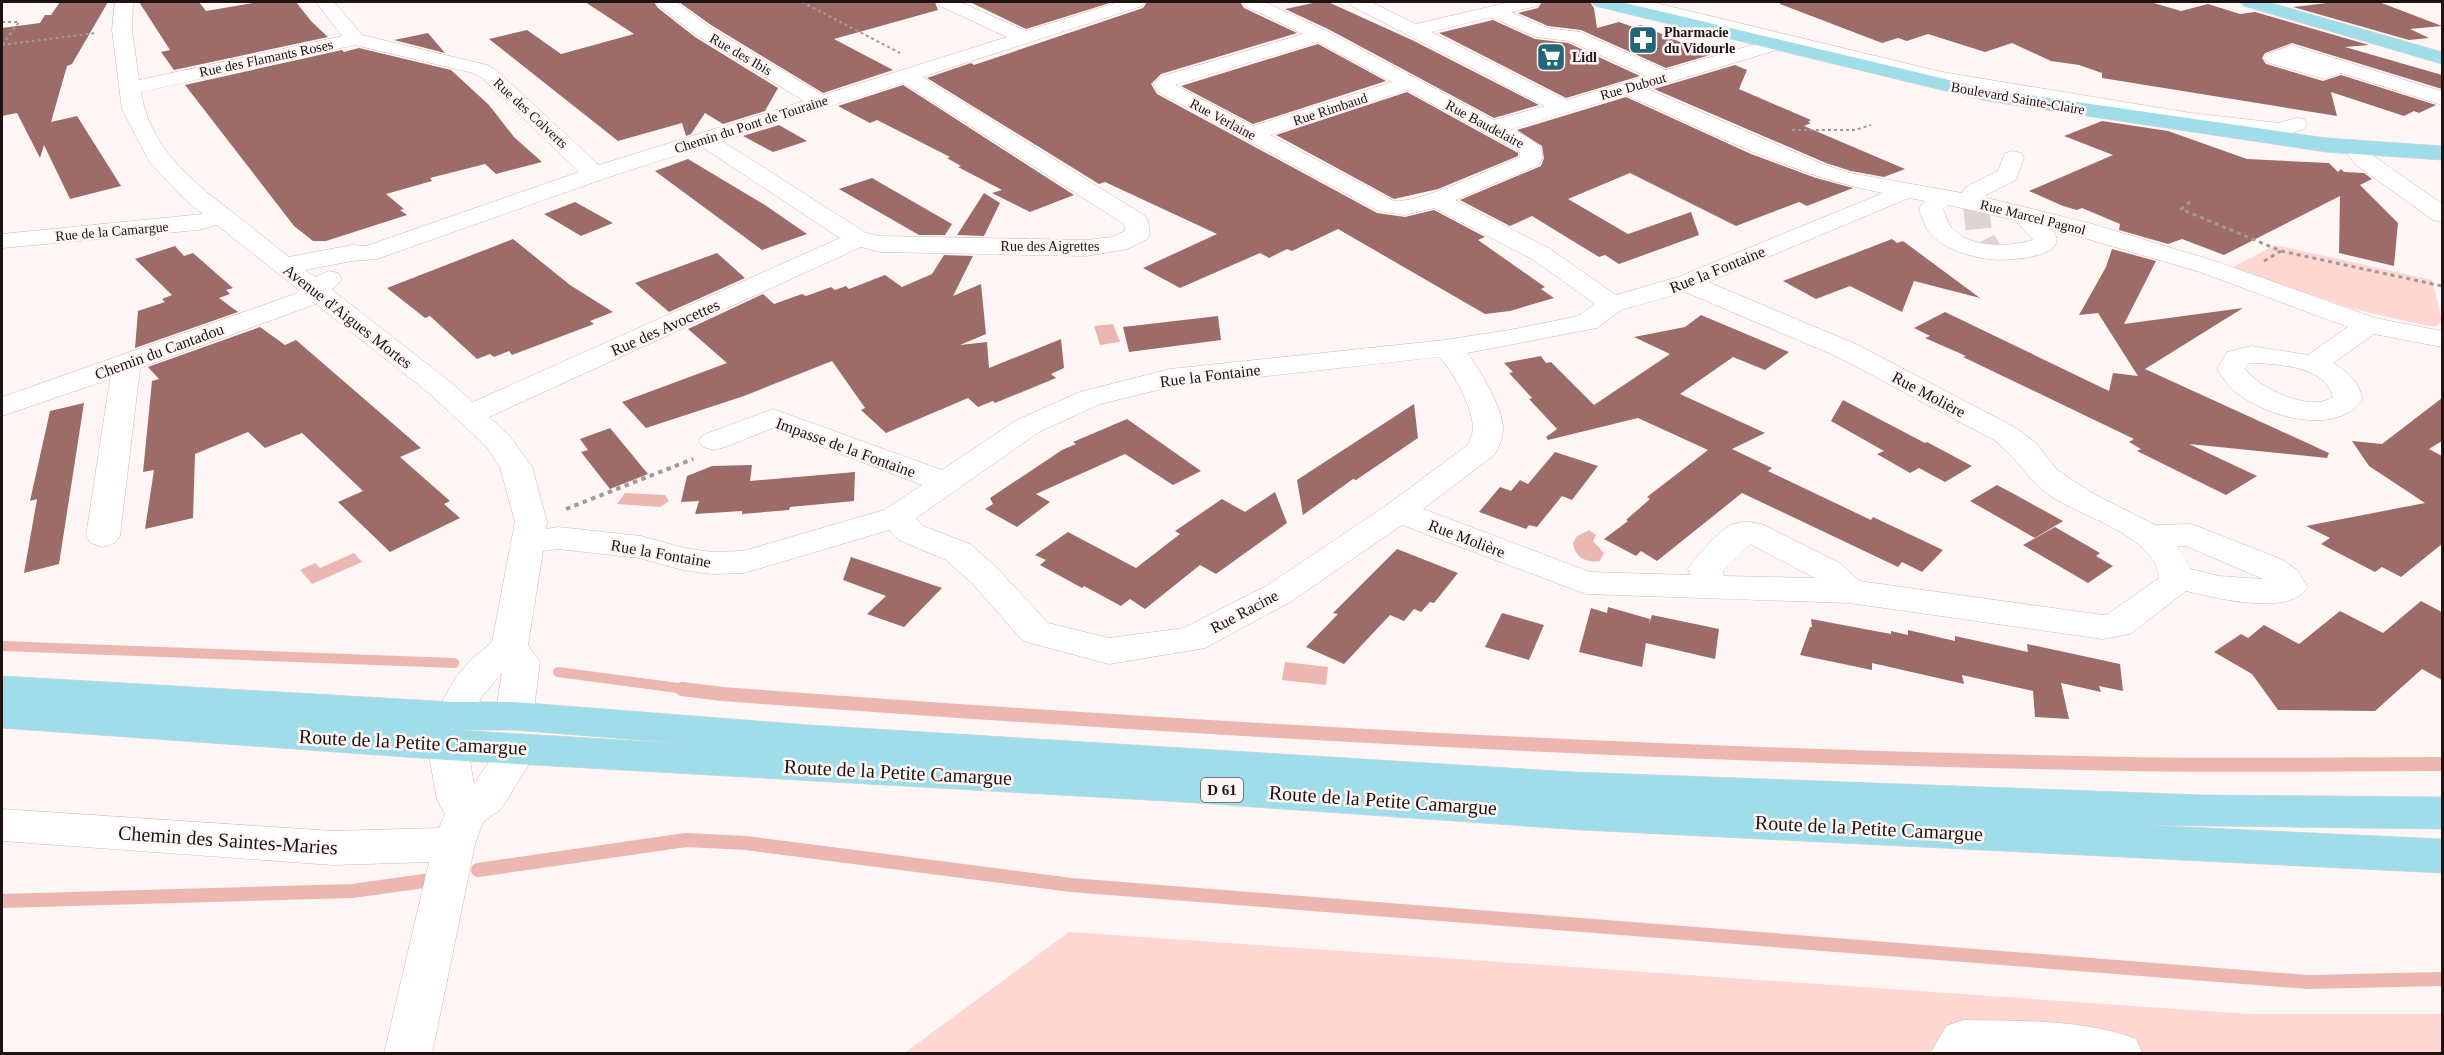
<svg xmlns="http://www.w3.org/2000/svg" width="2444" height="1055" viewBox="0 0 2444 1055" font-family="Georgia,serif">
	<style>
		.green { fill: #fed6d2 }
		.water { fill: #ecb6b1 }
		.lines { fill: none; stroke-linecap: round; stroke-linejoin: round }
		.stream-far1 { stroke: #ecb6b1; stroke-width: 10 }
		.stream { stroke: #ecb6b1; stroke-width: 14 }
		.building { fill: #9d6c68 }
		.minor-tunnel { stroke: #ddd4d3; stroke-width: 26; stroke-dasharray: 26 13; stroke-linecap: butt }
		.minor-casing { stroke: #d7b3af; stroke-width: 1 }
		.major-casing { stroke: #d7d5d4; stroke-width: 1 }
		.path-far2 { stroke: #a39998; stroke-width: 2; stroke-dasharray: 3 3; stroke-linecap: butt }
		.path-far1 { stroke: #a39998; stroke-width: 3; stroke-dasharray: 4 4; stroke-linecap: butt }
		.path { stroke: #a39998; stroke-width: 4; stroke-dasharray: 4.5 4.5; stroke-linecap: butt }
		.minor { fill: #fff; fill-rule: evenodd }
		.major { fill: #a0ddeb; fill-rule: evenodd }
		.labels { text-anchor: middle; stroke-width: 5; stroke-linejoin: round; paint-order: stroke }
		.far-poi-label { font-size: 14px; font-weight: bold; fill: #1f1312; stroke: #fef6f5; text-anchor: start }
		.far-street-label { font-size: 14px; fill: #1f1312; stroke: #fef6f5 }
		.shield { fill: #fef6f5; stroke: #625756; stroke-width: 1.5 }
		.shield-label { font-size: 15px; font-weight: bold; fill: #1f1312 }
		.street-label { font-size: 16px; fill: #1f1312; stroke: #fef6f5 }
		.near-street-label { font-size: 20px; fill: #1f1312; stroke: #fef6f5 }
	</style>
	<rect width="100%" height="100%" fill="#fef6f5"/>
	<g class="green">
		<polygon points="2275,245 2432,280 2442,320 2437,326 2428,326 2354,309 2231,268"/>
		<polygon points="1069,932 2249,1014 2442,1014 2442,1054 903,1054"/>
	</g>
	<g class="water">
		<polygon points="1113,324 1120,342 1100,345 1094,326"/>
		<polygon points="625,493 665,495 669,501 660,507 617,504"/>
		<path d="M1589,530l7,5 -3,6 11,12 -4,8c-14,2 -25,-3 -27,-18l4,-7z"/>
		<polygon points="354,553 362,562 312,584 300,570 315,563 320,568"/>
		<polygon points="1285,662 1328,667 1326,685 1282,680"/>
	</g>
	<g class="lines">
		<g class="stream-far1">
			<polyline points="2,646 454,663"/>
			<polyline points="558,672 693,690"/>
		</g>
		<g class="stream">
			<path d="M682,689l40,5c469,35 938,62 1408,70 104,2 208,0 312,0"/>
			<polyline points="478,870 686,840 746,843 1071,885 2308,982 2442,979"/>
			<polyline points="2,901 352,891 424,881"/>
		</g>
	</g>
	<g class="building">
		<polygon points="60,2 108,2 72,64 67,66 51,122 77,116 121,186 70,199 44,145 40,158 17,113 2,116 2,28 40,23 45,15 51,15"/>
		<polygon points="139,2 199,2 206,11 259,2 296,2 311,21 328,37 174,70 161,52 170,50"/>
		<polygon points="585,2 654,2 658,8 695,37 778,88 765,111 723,124 705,113 691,134 686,136 682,123 618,141 489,39 527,30 561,54 634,34"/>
		<polygon points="679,2 935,2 938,10 834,39 893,70 823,93 711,25"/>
		<polygon points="970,2 1113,2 1026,29"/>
		<polygon points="1147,2 1240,2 1244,8 1297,33 1161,74 1151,84 1157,94 1377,213 1405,217 1434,210 1485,237 1478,240 1545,287 1541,289 1554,298 1510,311 1485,314 1338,229 1292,251 1287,249 1269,258 1260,253 1180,288 1143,268 1217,234 1105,182 1099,184 927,78 971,63 974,65 1143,8"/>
		<polygon points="1318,2 1328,2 1412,40 1539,105 1494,118 1328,29 1285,9"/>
		<polygon points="1542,2 1590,2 1594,8 1597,28 1619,22 1633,27 1641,25 1710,55 1666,68 1581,30 1548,26 1518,13 1538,8"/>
		<polygon points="1780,2 2150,2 2181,11 2208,4 2240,14 2255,12 2369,45 2345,47 2442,75 2442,89 2292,43 2265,53 2262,58 2266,64 2323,81 2341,75 2436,105 2419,113 2414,111 2404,116 2331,92 2337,116 2102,78 2102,73 2079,65 2051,61 2012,43 1985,52 1928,34 1907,41 1898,38 1882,43 1780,4"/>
		<polygon points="2336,2 2379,2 2442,26 2410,29 2429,38 2409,40 2293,7"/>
		<polygon points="1493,20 1535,39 1568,43 1640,76 1566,98 1439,33"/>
		<polygon points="428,33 445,53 394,40"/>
		<polygon points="1318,44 1386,81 1253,124 1181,86"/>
		<polygon points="359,48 451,70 489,105 514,137 542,162 496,174 485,164 430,178 432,181 386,194 404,209 400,210 407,215 326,241 313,241 294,226 185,85 342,50 344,52"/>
		<polygon points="1735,65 1747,70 1739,89 1811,120 1808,122 1811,123 1804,126 1905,169 1884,177 1851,171 1826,163 1654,89"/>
		<polygon points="903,85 1074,195 1030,212 992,193 1002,190 958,167 961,166 947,158 950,157 877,120 870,123 838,106"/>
		<polygon points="1407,92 1518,153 1518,156 1438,189 1394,199 1276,135"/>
		<polygon points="1626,97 1751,154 1816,178 1853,188 1807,206 1799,202 1736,226 1630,173 1568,199 1628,234 1691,212 1699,235 1619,264 1605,255 1599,257 1532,216 1510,226 1460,200 1541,166 1544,158 1542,146 1517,130"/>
		<polygon points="2102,121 2168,131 2247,159 2329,163 2338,172 2341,169 2344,172 2364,173 2372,179 2360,185 2398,223 2394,266 2339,253 2340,196 2224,255 2182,239 2168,244 2119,230 2120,224 2082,208 2077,210 2063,206 2029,191 2113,155 2064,136"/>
		<polygon points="779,125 807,141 773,152 743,136"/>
		<polygon points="688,159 765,205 807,234 762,250 655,171"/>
		<polygon points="872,178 952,224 945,235 919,235 839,189"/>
		<polygon points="984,193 1000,203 984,236 957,235"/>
		<polygon points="575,202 613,223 581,236 544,214"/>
		<polygon points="513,239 570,285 613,312 590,321 594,324 512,355 509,351 494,357 490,354 477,359 430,316 425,318 387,288"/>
		<polygon points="1892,239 1897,243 1903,241 1980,298 1914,281 1902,312 1850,286 1816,299 1783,281"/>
		<polygon points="175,246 184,256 193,253 233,288 226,290 230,294 219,298 238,312 135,348 138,311 165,302 162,299 172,295 135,259"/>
		<polygon points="2112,249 2156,261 2124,324 2243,308 2145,369 2329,453 2327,458 2189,444 2257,476 2226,495 2137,451 2141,449 2129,442 2134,439 1963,357 1966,356 1925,338 1930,336 1914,328 1945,312 2109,391 2113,373 2138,376 2098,313 2079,315 2106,267"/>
		<polygon points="717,253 745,278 669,312 635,283"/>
		<polygon points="944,255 973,256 953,296 981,284 986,334 960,345 987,342 989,368 1061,339 1064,368 1051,374 1056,378 995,403 993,401 978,407 968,398 886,433 861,410 865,408 832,361 744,396 646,428 622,402 727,363 688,329 763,294 774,304 802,294 806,296 831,287 835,290 846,286 849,289 885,275 902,287 932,274"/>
		<polygon points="1701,315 1789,352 1765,370 1733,357 1680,394 1765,433 1732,449 1772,468 1768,471 1871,520 1873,517 1943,550 1922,572 1902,562 1898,567 1742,493 1657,561 1641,551 1636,556 1604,539 1628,521 1626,520 1650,499 1647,497 1708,450 1638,418 1548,440 1546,437 1557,429 1529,399 1532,398 1509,373 1513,372 1504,363 1541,356 1546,363 1551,362 1594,405 1670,354 1634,337 1685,327"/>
		<polygon points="1218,316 1221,340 1129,352 1123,327"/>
		<polygon points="260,327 285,345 296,340 421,448 400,457 450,501 444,504 460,518 390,552 338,502 363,491 302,433 265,448 248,432 195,454 193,518 145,529 154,470 143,472 152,381 159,379 148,367"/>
		<polygon points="2442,398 2442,441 2429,449 2442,456 2442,544 2401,577 2382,567 2375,572 2321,544 2330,538 2306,526 2425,503 2369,466 2352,441 2382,444"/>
		<polygon points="1843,400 1925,443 1927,442 1972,466 1945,482 1919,468 1910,473 1877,454 1884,451 1831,421"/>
		<polygon points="84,403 59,564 24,573 37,499 30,501 50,411"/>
		<polygon points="1414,404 1418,438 1356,480 1353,479 1303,515 1297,480"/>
		<polygon points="1127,419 1201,471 1173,485 1125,454 1036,494 1050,502 1017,527 985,509 993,504 990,498 1062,450 1076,444 1073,442"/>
		<polygon points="610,428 648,474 610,489 581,452 588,450 580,439"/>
		<polygon points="1555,452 1598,466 1572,500 1562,496 1537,527 1529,525 1526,529 1479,512 1500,487 1511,491 1520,480 1528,484"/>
		<polygon points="752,465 750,481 855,472 854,501 790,507 789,510 742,514 742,511 695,514 699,501 681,502 687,476 712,466"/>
		<polygon points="1997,485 2014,494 2063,521 2035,538 1970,501"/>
		<polygon points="1275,492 1287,523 1216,574 1200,565 1145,609 1130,599 1121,606 1084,586 1082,588 1040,565 1046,560 1035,555 1068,532 1136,568 1180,534 1175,531 1222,499 1245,512"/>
		<polygon points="2055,527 2100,553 2096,556 2113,566 2088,583 2023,545"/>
		<polygon points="1397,549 1458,573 1434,603 1430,602 1421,612 1414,609 1404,621 1390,615 1344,664 1306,647 1338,614 1333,613"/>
		<polygon points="851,557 942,588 904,627 867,614 886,596 843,580"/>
		<polygon points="2421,601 2442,612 2442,680 2422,669 2375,711 2278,710 2252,674 2214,652 2241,634 2248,638 2264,625 2299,644 2340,611 2383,633"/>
		<polygon points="1608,607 1650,619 1649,624 1652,615 1719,629 1715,659 1646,643 1642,667 1579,652 1591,608 1607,613"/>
		<polygon points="1502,613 1544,625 1529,660 1485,647"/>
		<polygon points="1811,619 1891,634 1891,631 1908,635 1908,630 1955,641 1955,636 2028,652 2027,644 2120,664 2123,691 2099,686 2101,692 2061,683 2069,719 2035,717 2033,691 1962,675 1964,684 1872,663 1872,670 1800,655 1810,627 1812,627"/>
	</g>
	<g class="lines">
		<polyline class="minor-tunnel" points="1976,203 1979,234 1989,252"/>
		<g class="minor-casing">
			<g id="minor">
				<path d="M115,2h18l-1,28 7,50 203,-44 -26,-34h18l28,33 125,30 9,5 103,95 205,-64 -108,-66 -37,-29 -3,-4h20l34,25 113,68 184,-58 -67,-31 -3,-4h23l66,29 93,-29h26l-3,4 -220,71 223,139 3,5 2,13 -3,5 -20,10 -41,7 -206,-4 -19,-5 -372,170 19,17 24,33 15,55 -1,7 12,-2 83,9 43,12 28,4 31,-1 141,-41 38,-25 -149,-57 -48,19 -11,3 -11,-3 -4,-6 4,-6 70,-26 169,61 75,-50 63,-28 90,-23 275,-29 70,-11 63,-13 17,-12 -63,-45 -98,-51 -29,7 -27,-4 -220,-119 -5,-8 9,-8 141,-42 -58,-28 -3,-4h23l62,29 167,89 51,-14 -193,-100 -3,-4h22l45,22 94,-22h30l-3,4 -26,6 36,16 33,4 86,38 100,-29 -141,-35 -3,-4h30l290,70 249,41 88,10 17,-5 8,1 3,5 -3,5 -23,8 -90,-12 -249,-41 -159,-39 -3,4 -133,40 178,76 25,8 112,20 4,-6 32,-16 7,-18 8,-2 8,2 3,5 -8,22 -30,15 1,3 102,25 129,39 157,56 67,13v16l-68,-13 -41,29c16,9 25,19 30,36 -27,38 -94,18 -125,-5 -9,-7 -15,-16 -21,-25l10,-17 24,-6 57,9 40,-28 -148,-55 -150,-44c29,29 -45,34 -62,31 -20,-3 -45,-10 -58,-26 -6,-6 -8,-17 -11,-25l6,-7 -16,-3 -201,84 150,63 158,83 21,16 20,26 35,23 63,32 35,-1 12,4 81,32 14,10 11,17c-18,30 -92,11 -122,4l-56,43 -27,5 -254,-36 -263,-9 -184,-69 -112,77 -85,46 -96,16 -86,-23 -51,-58 -26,-23 -47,-20 -10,-10 -145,43 -32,1 -29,-4 -44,-12 -81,-9 -15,2 -15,94 12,17 -7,54 -5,10 -14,4 -14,-4 -5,-10 7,-43 -20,23 -15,30 -14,4 -14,-4 -5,-10 22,-39 15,-17 21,-18 23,-120 -15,-55 -14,-21 -57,-53 -113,-89 -176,64 -20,168 -5,7 -12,4 -12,-4 -5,-7 24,-157 -108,37v-19l293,-103 4,-4 -82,-65 -19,5 -196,18v-14l201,-20 -20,-16 -34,-37 -27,-52 -10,-79zM1491,17l45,20 33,4 77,35 -80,24 -135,-68zM1318,42l74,40 -139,44 -78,-41zM355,45l118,28 9,5 97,94 -213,74 -14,-1 -63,12c-19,-15 -39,-31 -58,-46 -41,-31 -82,-65 -90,-119zM903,83l221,141 1,7 -13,6 -26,3 -206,-4 -14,-3 -144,-92zM1407,90l113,62v5c-28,11 -99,46 -126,44l-124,-66zM1626,95c84,37 167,81 257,98l-205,84 -62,18 -66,-46 -95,-49 84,-35c13,-20 -14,-28 -28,-36zM702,147l138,91 -367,164 -24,-21 -117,-91 10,-11 -4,-6 -9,-2 -14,6 -10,-7 47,-9 25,-2 226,-80zM1948,205l67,15 18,20c-25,7 -63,9 -82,-13 -4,-5 -5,-12 -8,-18zM1685,292l153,65 156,83c22,16 34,40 55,55 31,22 107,40 110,83l-51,36 -5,1 -244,-34 -19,-18 -76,-38c-11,-3 -22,-5 -33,0 -12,6 -36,33 -43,44l2,6 -100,-3 -167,-63 71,-54c5,-7 9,-18 9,-27 -1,-21 -23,-59 -36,-75l130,-25 24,-18zM1439,357c14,13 35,53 34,73 -1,5 -3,10 -4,14l-82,61 -121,81 -82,42 -75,10 -61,-15 -52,-56 -26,-23 -47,-18 -7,-8 123,-86 61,-28 70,-17zM2252,363c26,1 73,3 81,34 -22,16 -73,-8 -88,-28l3,-5zM1750,544l65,34 -91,-2 -1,-5zM2177,546h9l77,33 -44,-3 -28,-7z"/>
				<polygon points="2291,45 2441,91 2442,105 2341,73 2324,79 2267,62 2264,58 2267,54"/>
				<polygon points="2354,140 2362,142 2371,154 2442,204 2442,222 2433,220 2355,164 2343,147 2346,142"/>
				<polygon points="447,730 461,735 467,745 474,784 493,756 492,748 498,738 512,733 526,738 532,748 533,758 501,809 483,822 475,844 432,1054 384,1054 429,862 333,865 2,841 2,809 333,831 439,828 445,814 437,799 427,745 433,735"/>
				<path d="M1963,1020c55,1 121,-1 173,19l7,15h-213l16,-28z"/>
			</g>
		</g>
		<g class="major-casing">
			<g id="major">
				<polygon points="1592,2 1621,2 1987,89 2326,138 2442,146 2442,160 2326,152 1987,101 1595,6"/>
				<polygon points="2241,2 2268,2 2442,52 2442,64 2244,6"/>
				<path d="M2,676l451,26h61l295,23 764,47 629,23 240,2v32l-301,-4 301,14v34l-860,-43 -399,-28 -736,-42 -445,-32zM336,723l117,7h61l176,14z"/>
			</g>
		</g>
		<g class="path-far2">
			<polyline points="802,2 900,53"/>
			<polyline points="2,22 19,22 3,44"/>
			<polyline points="2,45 96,33"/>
			<polyline points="1792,130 1855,130 1871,125"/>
		</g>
		<g class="path-far1">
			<polyline points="2190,202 2181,209 2281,251 2442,286"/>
			<polyline points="2264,261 2281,251"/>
		</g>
		<polyline class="path" points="566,509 693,459"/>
		<use href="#minor" class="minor"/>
		<use href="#major" class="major"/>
	</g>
	<defs>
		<g id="pharmacy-square" transform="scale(1.5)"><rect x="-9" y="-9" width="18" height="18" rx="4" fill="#216777" stroke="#fef6f5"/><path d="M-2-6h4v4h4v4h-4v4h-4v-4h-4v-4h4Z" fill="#fff"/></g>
		<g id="supermarket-square" transform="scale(1.5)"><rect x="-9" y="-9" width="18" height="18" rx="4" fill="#216777" stroke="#fef6f5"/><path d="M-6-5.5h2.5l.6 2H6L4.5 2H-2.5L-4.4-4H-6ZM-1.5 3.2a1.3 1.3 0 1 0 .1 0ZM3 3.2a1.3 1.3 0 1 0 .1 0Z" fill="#fff"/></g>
	</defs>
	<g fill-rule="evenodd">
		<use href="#pharmacy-square" x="1643" y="40"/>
		<use href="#supermarket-square" x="1551" y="57"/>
	</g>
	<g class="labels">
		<g class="far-poi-label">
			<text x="1664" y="37">Pharmacie<tspan x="1664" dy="16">du Vidourle</tspan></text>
			<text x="1572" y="62">Lidl</text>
		</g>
		<g class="far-street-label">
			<text transform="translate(741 54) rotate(30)" y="5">Rue des Ibis</text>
			<text transform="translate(266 58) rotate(-12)" y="5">Rue des Flamants Roses</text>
			<text transform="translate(1633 86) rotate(-16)" y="5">Rue Dubout</text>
			<text transform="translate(2018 98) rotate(10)" y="5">Boulevard Sainte-Claire</text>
			<text transform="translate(1330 109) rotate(-18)" y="5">Rue Rimbaud</text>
			<text transform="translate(531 113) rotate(43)" y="5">Rue des Colverts</text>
			<text transform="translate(1223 119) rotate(28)" y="5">Rue Verlaine</text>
			<text transform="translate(751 124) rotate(-18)" y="5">Chemin du Pont de Touraine</text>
			<text transform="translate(1485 124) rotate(28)" y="5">Rue Baudelaire</text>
			<text transform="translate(2033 217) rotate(14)" y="5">Rue Marcel Pagnol</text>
			<text transform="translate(112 231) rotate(-5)" y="5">Rue de la Camargue</text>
			<text x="1050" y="251">Rue des Aigrettes</text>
		</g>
		<rect class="shield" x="1201" y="778" width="42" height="24" rx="4.5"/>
		<g class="shield-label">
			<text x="1222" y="795">D 61</text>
		</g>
		<g class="street-label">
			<text transform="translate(1717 269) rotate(-22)" y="6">Rue la Fontaine</text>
			<text transform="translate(348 316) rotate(38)" y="6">Avenue d'Aigues Mortes</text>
			<text transform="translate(665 327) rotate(-24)" y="6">Rue des Avocettes</text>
			<text transform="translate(159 351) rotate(-20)" y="6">Chemin du Cantadou</text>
			<text transform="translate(1210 375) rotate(-7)" y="6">Rue la Fontaine</text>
			<text transform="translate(1929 394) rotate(28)" y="6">Rue Molière</text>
			<text transform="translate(846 447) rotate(20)" y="6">Impasse de la Fontaine</text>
			<text transform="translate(1467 538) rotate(21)" y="6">Rue Molière</text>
			<text transform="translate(661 553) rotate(10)" y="6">Rue la Fontaine</text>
			<text transform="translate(1244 611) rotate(-28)" y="6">Rue Racine</text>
		</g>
		<g class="near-street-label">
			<text transform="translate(413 742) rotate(3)" y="7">Route de la Petite Camargue</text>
			<text transform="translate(898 772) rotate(3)" y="7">Route de la Petite Camargue</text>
			<text transform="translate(1383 800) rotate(4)" y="7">Route de la Petite Camargue</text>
			<text transform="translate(1869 828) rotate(3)" y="7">Route de la Petite Camargue</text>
			<text transform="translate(228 840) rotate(4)" y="7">Chemin des Saintes-Maries</text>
		</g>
	</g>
	<rect width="2444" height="1055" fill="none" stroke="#1f1312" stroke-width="6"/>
</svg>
